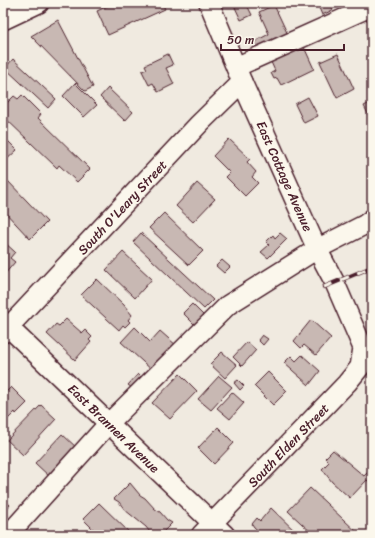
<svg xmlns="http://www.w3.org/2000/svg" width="375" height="538" viewBox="0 0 375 538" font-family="Sriracha,sans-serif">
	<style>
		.building { fill: #c8b8b3; stroke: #4a1f2b }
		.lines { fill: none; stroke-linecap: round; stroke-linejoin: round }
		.minor-casing { stroke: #4a1f2b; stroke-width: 22 }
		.minor { stroke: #fbf7ec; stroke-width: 19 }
		.rail-casing { stroke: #4a1f2b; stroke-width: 4.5 }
		.rail { stroke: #fbf7ec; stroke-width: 3; stroke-dasharray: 9; stroke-linecap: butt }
		.labels { text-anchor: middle; stroke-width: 3; stroke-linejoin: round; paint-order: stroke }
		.street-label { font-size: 13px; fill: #4a1f2b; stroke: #fbf7ec }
	</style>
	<rect width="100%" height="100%" fill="#f0eae0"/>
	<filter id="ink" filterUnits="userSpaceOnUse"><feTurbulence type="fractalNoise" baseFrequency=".025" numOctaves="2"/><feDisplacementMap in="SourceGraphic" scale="8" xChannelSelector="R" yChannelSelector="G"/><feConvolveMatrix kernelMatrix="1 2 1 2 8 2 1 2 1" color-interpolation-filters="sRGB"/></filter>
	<g filter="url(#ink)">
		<g class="building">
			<polygon points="114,3 162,3 165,9 108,35 97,11"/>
			<polygon points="233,3 246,3 252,15 241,20"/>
			<polygon points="317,3 330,3 333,10 322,15"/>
			<polygon points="274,5 289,37 257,52 252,43 269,34 259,12"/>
			<polygon points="58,20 93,87 85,91 31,36"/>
			<polygon points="304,47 314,69 281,85 277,78 274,79 271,73 275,71 271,62"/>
			<polygon points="168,54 173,65 166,68 174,84 158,92 153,83 149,85 142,71 147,69 145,65"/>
			<polygon points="338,54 354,89 337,98 320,62"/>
			<polygon points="13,59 56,99 48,108 5,68"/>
			<polygon points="75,83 97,105 84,117 63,96"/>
			<polygon points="108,88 133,112 125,121 100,97"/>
			<polygon points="22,95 41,114 38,118 90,169 77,182 59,165 57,168 3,116 6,112 3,109 3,107 14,96 18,99"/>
			<polygon points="308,97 318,116 304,123 295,104"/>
			<polygon points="372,102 372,122 364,106"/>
			<polygon points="3,136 17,150 3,163"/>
			<polygon points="229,139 250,159 247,162 256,172 252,177 258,183 245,196 226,177 230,173 213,156"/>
			<polygon points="7,180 47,222 30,239 3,210 3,184"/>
			<polygon points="197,183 215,199 193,222 176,206"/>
			<polygon points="164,213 203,251 189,265 149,228"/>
			<polygon points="141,233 213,300 204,309 133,242"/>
			<polygon points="280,233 287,239 268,258 261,252 269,245 266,242 273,235 275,238"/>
			<polygon points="3,241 15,252 10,258 15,262 4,275"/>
			<polygon points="123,252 152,279 135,298 106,270"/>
			<polygon points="222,260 230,267 224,273 216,266"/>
			<polygon points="97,279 124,305 132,315 128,320 130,322 125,327 123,325 119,330 81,295"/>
			<polygon points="192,304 206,318 197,327 183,313"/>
			<polygon points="66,319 82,333 85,330 92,337 89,340 91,342 75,360 47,334 56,324 59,326"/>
			<polygon points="311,320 331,338 316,355 304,345 301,348 294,341"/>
			<polygon points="135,327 150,342 160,331 177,346 154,372 121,342"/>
			<polygon points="262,335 268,339 263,345 258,340"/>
			<polygon points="247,342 256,350 242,366 233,357"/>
			<polygon points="222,352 237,365 225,378 210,364"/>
			<polygon points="302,355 320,371 309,385 284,363 291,356 296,361"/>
			<polygon points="268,372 287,391 273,405 254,386"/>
			<polygon points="138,374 145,381 136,391 128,385"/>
			<polygon points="180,374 197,391 170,419 152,403"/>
			<polygon points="219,376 232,387 211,410 198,399"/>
			<polygon points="238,380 244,386 240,390 234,383"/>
			<polygon points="11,387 27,403 16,414 15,412 3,424 3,395"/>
			<polygon points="232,392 244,403 230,419 217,408"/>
			<polygon points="41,405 56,419 23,455 7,440"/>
			<polygon points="218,427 234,443 214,464 198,448"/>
			<polygon points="62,434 78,449 51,478 35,463"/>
			<polygon points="333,450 364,476 372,468 372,485 367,480 350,498 332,482 322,469 329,462 325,458"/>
			<polygon points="130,483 140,495 145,498 155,509 160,512 167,520 172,523 160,535 152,535 146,527 125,510 119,502 114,499"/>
			<polygon points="310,488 360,535 314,535 288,511"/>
			<polygon points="5,500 10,505 4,512 3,502"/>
			<polygon points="99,503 132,535 99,535 83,519"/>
			<polygon points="271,508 299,535 263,535 254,527 252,524 257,518 260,521"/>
		</g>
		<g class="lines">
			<g class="minor-casing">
				<g id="minor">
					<polyline points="3,20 39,3"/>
					<polyline points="236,67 372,6"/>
					<polyline points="3,322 225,535"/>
					<polyline points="3,333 199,124 242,82"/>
					<polyline points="8,535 109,423 228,305 317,249 364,225 372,219"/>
					<polyline points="201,535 347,383 360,367 363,348 334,281 317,249 242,82 209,3"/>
				</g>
			</g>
			<use href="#minor" class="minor"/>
			<g class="rail-casing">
				<polyline id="rail" points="324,287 372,267"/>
			</g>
			<use href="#rail" class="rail"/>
		</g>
	</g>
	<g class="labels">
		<g class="street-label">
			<text transform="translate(285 176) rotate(66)" y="5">East Cottage Avenue</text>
			<text transform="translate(122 207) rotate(-47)" y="5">South O'Leary Street</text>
			<text transform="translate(114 428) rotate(44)" y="5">East Brannen Avenue</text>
			<text transform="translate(288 445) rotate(-46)" y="5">South Elden Street</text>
		</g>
	</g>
	<rect width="375" height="538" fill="none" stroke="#fbf7ec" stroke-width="16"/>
	<rect x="8" y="8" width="359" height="522" fill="none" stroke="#4a1f2b" stroke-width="1.5" filter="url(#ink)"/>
	<path d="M221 44v6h123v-6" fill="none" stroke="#4a1f2b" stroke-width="2"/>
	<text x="227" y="44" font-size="12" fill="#4a1f2b" stroke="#fbf7ec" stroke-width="3" paint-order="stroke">50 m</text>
</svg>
